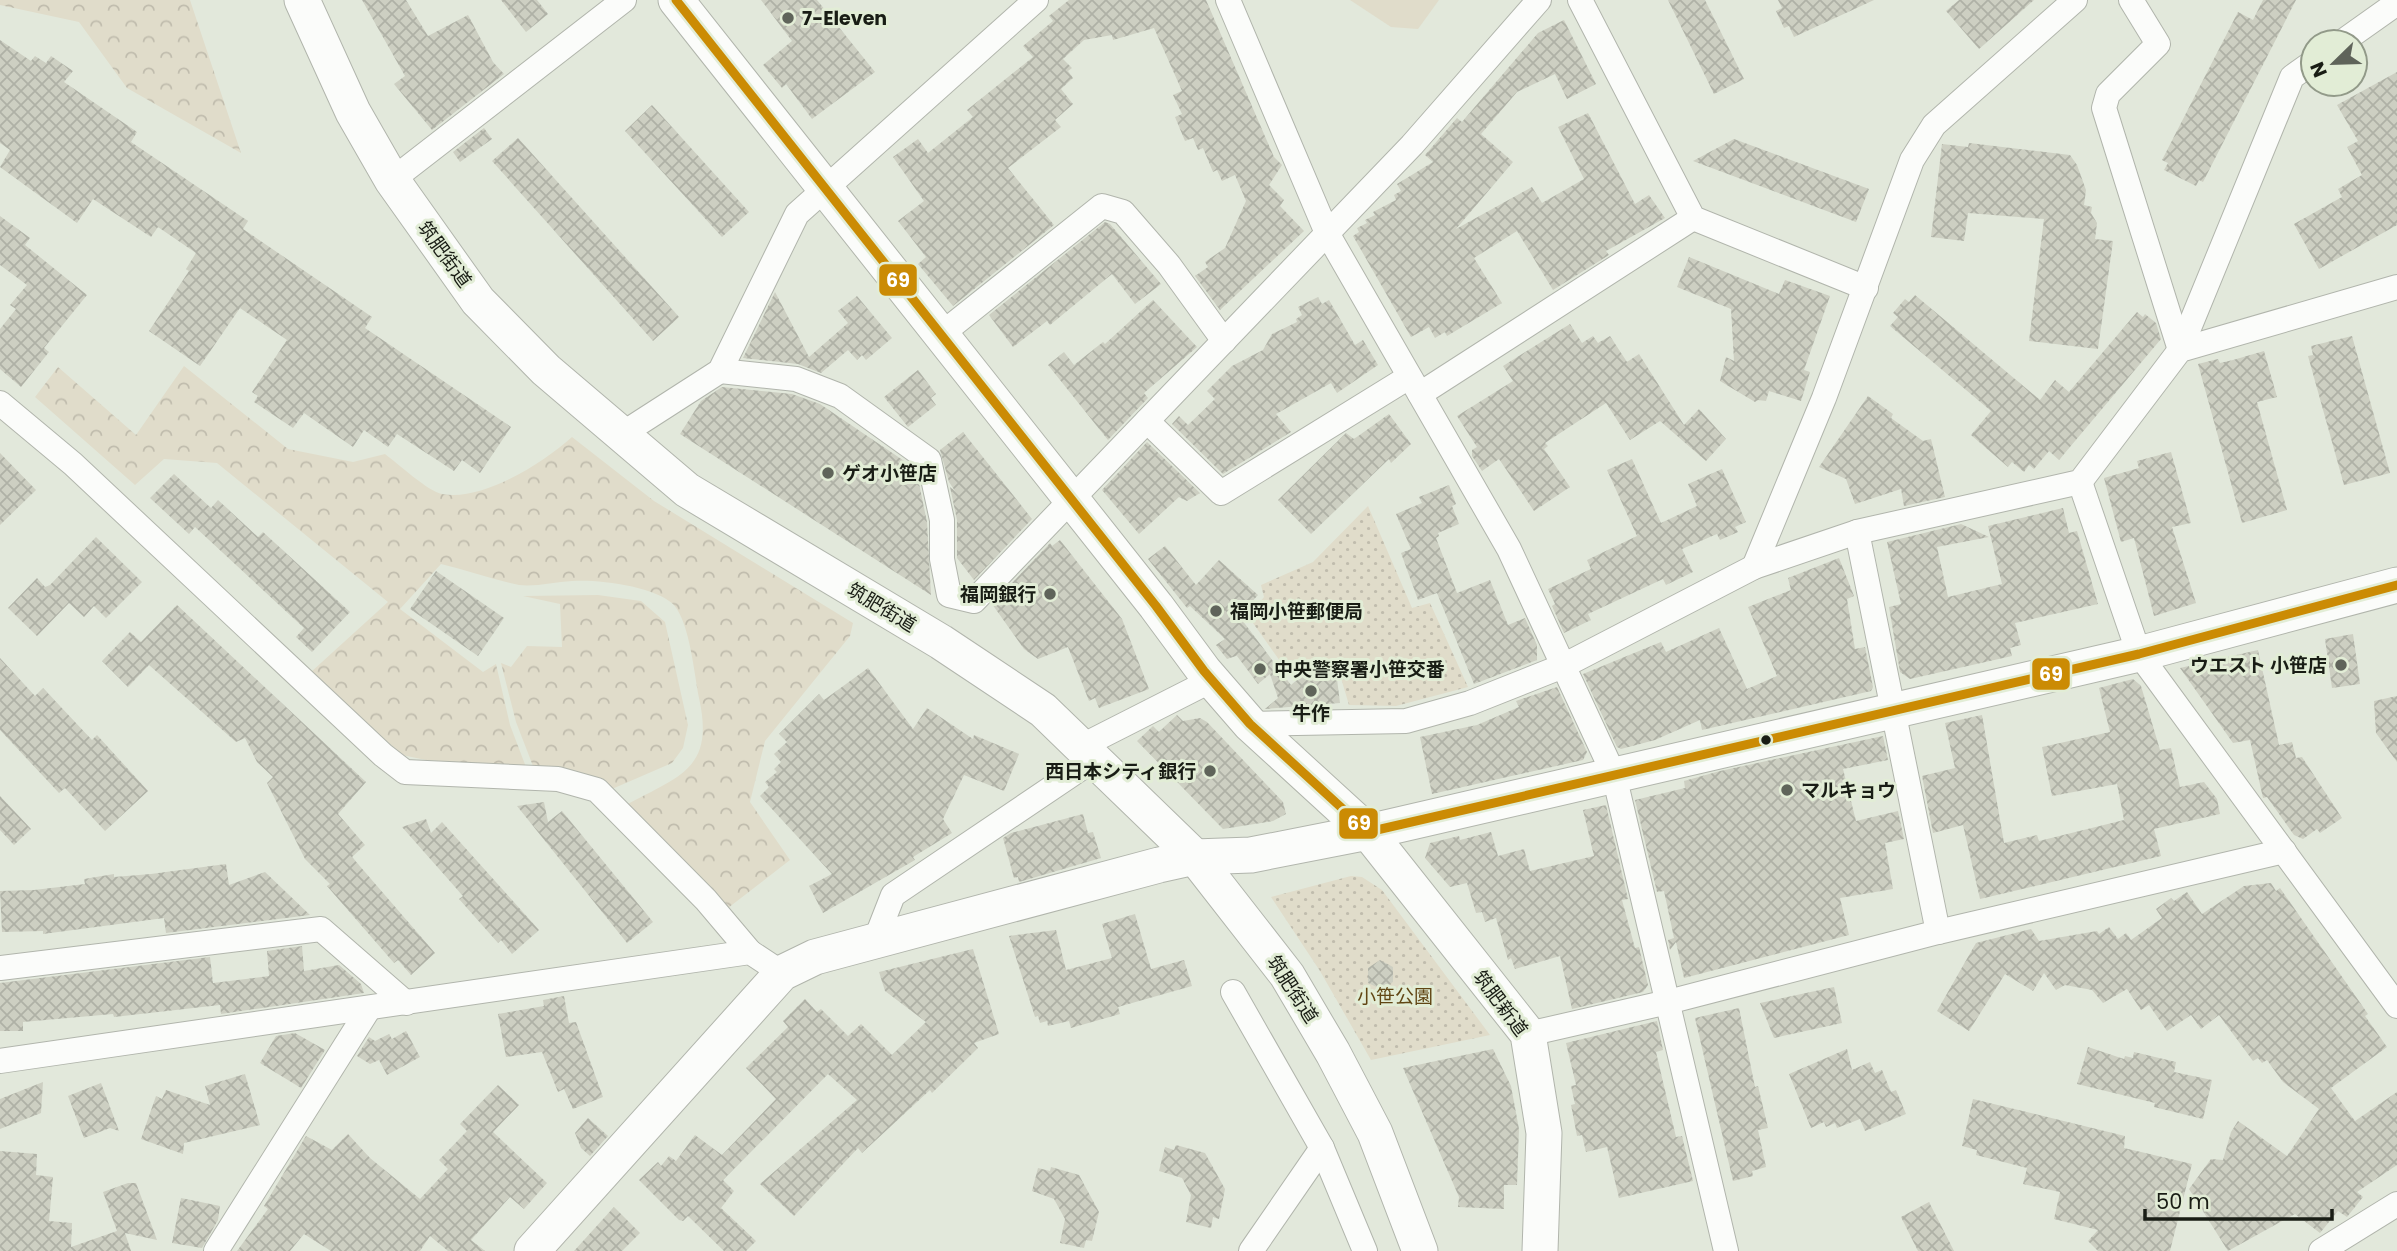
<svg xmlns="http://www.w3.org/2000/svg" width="2397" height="1251" viewBox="0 0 2397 1251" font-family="Poppins,'Noto Sans JP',sans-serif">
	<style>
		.forest { fill: url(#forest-crowns) }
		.park { fill: url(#park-dots) }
		.garden { fill: #e0dcca }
		.building { fill: url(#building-cross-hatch) }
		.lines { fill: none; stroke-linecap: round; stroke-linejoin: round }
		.street-casing { stroke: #b1b5ac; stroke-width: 26 }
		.secondary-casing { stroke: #b1b5ac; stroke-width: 37 }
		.street { stroke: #fbfcfa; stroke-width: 24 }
		.secondary { stroke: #fbfcfa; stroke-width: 35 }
		.bus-1-casing { stroke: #e2edd6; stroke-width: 14 }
		.bus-1 { stroke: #cb8b04; stroke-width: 9 }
		.poi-dot { fill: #5f645a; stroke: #e2edd6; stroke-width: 2.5 }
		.bus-dot { fill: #191d15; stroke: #e2edd6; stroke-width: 2.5 }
		.labels { text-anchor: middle; stroke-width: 6; stroke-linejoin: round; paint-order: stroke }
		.poi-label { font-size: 19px; font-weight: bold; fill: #191d15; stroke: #e2edd6; text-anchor: start }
		.street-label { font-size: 19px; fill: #191d15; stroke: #e2edd6 }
		.park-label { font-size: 19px; fill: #614614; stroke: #e2edd6 }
		.line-badge { stroke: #e2edd6; stroke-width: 2.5 }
		.badge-label { font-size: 19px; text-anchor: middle; font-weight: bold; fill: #fff }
	</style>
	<defs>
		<pattern id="forest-crowns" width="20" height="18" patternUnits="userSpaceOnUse" patternTransform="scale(1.75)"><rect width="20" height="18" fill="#e0dcca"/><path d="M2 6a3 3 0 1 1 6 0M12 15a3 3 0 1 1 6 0" fill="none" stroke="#c0bcad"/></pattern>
		<pattern id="park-dots" width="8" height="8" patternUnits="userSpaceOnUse" patternTransform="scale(1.75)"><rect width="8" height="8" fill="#e0dcca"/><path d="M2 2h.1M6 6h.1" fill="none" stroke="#c0bcad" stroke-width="1.8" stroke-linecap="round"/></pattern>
		<pattern id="building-cross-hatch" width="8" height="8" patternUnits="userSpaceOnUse" patternTransform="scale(1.75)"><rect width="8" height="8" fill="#cdcfc2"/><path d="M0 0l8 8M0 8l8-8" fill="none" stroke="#afb1a6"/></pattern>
	</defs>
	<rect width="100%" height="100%" fill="#e2e8db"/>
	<g class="forest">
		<polygon points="0,0 190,0 241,153 127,88 79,22 0,5"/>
		<path d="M184,366l104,83 65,13 32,-8c12,9 44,38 57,40 40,8 101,-31 130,-57l82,64 199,122 -3,13 -85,105 -15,61 40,58 -62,48 -104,-102c55,-30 91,-36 75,-108 -5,-25 -9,-74 -25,-93 -18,-19 -77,-26 -102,-24 -17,1 -37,6 -53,4 -26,-5 -52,-15 -78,-21l-41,45 83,63 13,-8 14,61 16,42 -100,-7 -24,-5 -91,-83 77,-70 -171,-139 -53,-4 -29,26 -100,-88 23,-30 78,68z"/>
		<polygon points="598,595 641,601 665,622 688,725 683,748 672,763 612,789 533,766 516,722 501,663 511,667 527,646 562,647 560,604 523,596"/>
	</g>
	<g class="park">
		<polygon points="1368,506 1412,608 1430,603 1468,687 1396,706 1349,705 1338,668 1311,666 1292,678 1248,616 1264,597 1261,585 1313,562"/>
		<polygon points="1351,876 1362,877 1382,890 1490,1035 1371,1060 1320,971 1271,897"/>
	</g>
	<polygon class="garden" points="1350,0 1439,0 1418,29 1391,27"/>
	<g class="building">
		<polygon points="362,0 406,0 428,36 468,15 493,62 504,74 432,130 394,84 405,76"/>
		<polygon points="501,0 537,0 548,14 526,32"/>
		<polygon points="761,0 817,0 875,72 812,119 786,84 782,88 763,65 792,41"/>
		<polygon points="1069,0 1206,0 1274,157 1282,165 1269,185 1284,200 1280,206 1304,231 1220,310 1195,276 1208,267 1205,262 1225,248 1246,201 1235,175 1222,181 1217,170 1213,172 1203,148 1198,150 1193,138 1185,141 1175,117 1182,114 1173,95 1182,91 1154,28 1113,40 1112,35 1084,40 1063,59 1072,68 1068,71 1073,78 1061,89 1073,104 1055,120 1061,127 1008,168 1054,225 953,306 918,264 926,257 898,221 924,201 893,157 918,139 928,153 973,117 967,110 1033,57 1023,46 1053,21 1049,16"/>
		<polygon points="1668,0 1705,0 1744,79 1714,94"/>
		<polygon points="1778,0 1874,0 1794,37 1789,26 1784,28 1776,11 1782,8"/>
		<polygon points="1959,0 2034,0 1979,49 1946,11"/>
		<polygon points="2263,0 2296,0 2203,182 2199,180 2196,186 2164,170 2168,163 2162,160 2238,12 2253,20"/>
		<polygon points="1564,20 1596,84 1567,99 1555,74 1517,92 1481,134 1513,162 1456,229 1532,187 1542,203 1584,179 1558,127 1588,113 1635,204 1649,195 1665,218 1606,251 1609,255 1553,290 1517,231 1474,258 1502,303 1447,336 1445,332 1435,338 1429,327 1411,337 1353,236 1359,232 1357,228 1367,223 1365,220 1375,215 1373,212 1396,200 1394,195 1401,191 1397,184 1433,162 1425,155 1457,118 1462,122 1538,33"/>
		<polygon points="0,40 31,61 35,56 46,63 51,56 73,71 64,82 137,132 131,142 248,221 243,229 372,317 365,328 511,427 480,473 462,460 454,471 397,434 388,447 364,430 353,447 304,413 293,428 254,402 258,396 252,392 287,340 240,308 200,366 149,331 189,271 186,269 196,253 158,227 151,237 93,199 77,223 0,167 10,150 0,143"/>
		<polygon points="2397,72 2397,225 2319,269 2294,224 2342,197 2338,189 2362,175 2347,147 2358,141 2337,105"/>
		<polygon points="652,105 749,212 722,237 625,131"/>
		<polygon points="484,128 492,139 460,162 453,152"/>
		<polygon points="518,138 679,317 653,341 492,161"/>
		<polygon points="1734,139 1869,189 1856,222 1693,161"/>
		<polygon points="1969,143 2070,155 2077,165 2086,190 2084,205 2092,207 2091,213 2097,223 2095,239 2113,241 2098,349 2029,341 2044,219 1968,213 1964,241 1931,237 1942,144 1968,147"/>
		<polygon points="0,216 30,238 25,245 87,295 44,348 49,352 21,387 0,369 0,329 16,309 10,305 27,285 0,265"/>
		<polygon points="1105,222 1110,224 1161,284 1135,304 1112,274 1050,325 1047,321 1013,347 989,315"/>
		<polygon points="1689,257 1779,294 1785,280 1830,296 1804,370 1810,372 1801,401 1769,391 1766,401 1758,400 1755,402 1720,381 1726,357 1734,361 1731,309 1677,287"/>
		<polygon points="775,292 809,357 848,323 838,311 857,296 892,338 866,360 862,355 857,360 848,350 821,373 798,364 743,358"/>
		<polygon points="1915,295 2040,400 2055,380 2069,392 2137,312 2143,317 2145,314 2156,323 2161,339 2059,460 2049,451 2034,469 2029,465 2024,472 2012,462 2008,467 1971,435 1991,411 1890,326 1898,317 1893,313 1905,299 1909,302"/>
		<polygon points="1318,297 1322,304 1329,300 1355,345 1363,340 1378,365 1337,393 1331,383 1276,414 1291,432 1223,474 1172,424 1179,416 1188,425 1215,399 1207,391 1232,366 1263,350 1272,334 1297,322 1296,319 1302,315 1298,307"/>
		<polygon points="1153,300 1197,347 1144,393 1148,398 1108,440 1048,365 1064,352 1074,365 1103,342 1105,344"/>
		<polygon points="1570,324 1582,343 1593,336 1598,343 1610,336 1627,362 1639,354 1684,425 1699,409 1726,439 1706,461 1660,421 1630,440 1606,403 1545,443 1548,446 1544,449 1570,487 1534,511 1499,459 1482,471 1472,456 1472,450 1477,447 1457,416 1513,381 1503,366"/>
		<polygon points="2352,336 2390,473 2344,485 2308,356 2313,355 2311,346"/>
		<polygon points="2264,351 2277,397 2257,402 2287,510 2242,523 2198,364 2218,359 2220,363 2233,360"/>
		<polygon points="918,370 936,394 931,398 936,405 908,427 884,397"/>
		<polygon points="722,387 792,394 820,404 916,469 927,522 931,595 680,434 701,401"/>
		<polygon points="1868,396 1893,414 1891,418 1923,441 1931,439 1945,497 1904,506 1901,489 1855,504 1846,479 1819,467"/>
		<polygon points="1389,414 1411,444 1391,463 1389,459 1311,534 1278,500 1346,433 1354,439"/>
		<polygon points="963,432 1032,519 974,580 957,558 957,520 950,487 955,491 949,482 940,450"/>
		<polygon points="1147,442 1200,493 1187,501 1179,497 1139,534 1102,490"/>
		<polygon points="2171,452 2191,523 2172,527 2196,603 2154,616 2134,538 2121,542 2104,478 2139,468 2137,461"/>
		<polygon points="0,453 36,490 0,525"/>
		<polygon points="1632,459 1661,523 1697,506 1688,484 1722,469 1746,522 1735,527 1738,532 1720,540 1717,534 1682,549 1693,572 1666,585 1663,579 1588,614 1591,620 1564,633 1552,606 1555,604 1548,589 1591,569 1587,560 1637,536 1607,470"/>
		<polygon points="174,474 211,508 218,500 258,537 263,532 350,612 312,652 296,637 304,628 195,527 189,534 150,498"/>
		<polygon points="1449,485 1456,504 1452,506 1459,524 1438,533 1439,536 1436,538 1457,593 1490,580 1508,625 1525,618 1537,645 1537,660 1474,684 1437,593 1418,600 1401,553 1411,549 1396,514 1422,503 1419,497"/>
		<polygon points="2063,508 2069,533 2077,531 2098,604 2015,623 2021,645 2010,648 2012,656 1910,679 1900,672 1889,607 1901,604 1887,542 1961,524 1989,537 1937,547 1948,597 2002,584 1988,526"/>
		<polygon points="96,537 142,582 106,618 94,606 84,617 69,603 37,636 8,608 37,578 45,587 50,585"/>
		<polygon points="1060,540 1122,619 1149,689 1099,708 1095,698 1089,701 1068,647 1038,659 1024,649 992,604 1050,543 1052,546"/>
		<polygon points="1165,546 1196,585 1219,560 1258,595 1239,616 1291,685 1305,673 1336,671 1340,703 1265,709 1278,698 1270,674 1258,684 1237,656 1239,655 1227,659 1216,645 1225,639 1190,606 1187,608 1148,559"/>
		<polygon points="1839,558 1854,596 1847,599 1855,649 1865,647 1873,687 1871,691 1702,730 1700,720 1655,740 1621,749 1617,747 1583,674 1661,642 1666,652 1719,628 1747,689 1777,676 1748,607 1791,590 1788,578"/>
		<polygon points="436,571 504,618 478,656 410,609"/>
		<polygon points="177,605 366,782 338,814 365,845 352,857 435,953 411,975 398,960 394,963 327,886 330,884 305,859 267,783 273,777 257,762 245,738 236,742 149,665 128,687 102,661 130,632 141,642"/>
		<polygon points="2353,634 2360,684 2332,688 2325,639"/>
		<polygon points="2258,650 2279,745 2292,742 2296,758 2302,757 2342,818 2320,833 2317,829 2303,839 2294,835 2267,797 2263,798 2250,740 2233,743 2180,668"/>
		<polygon points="0,658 35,696 43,688 92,740 97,735 148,791 105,831 65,788 59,793 0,730"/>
		<polygon points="868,668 913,729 927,708 973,739 974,735 1019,754 1004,791 964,775 943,819 952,833 913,857 915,860 823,913 809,886 832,874 760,796 769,787 765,782 777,772 774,769 781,762 774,754 787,742 779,734 819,694 824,700"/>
		<polygon points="2133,679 2141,686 2160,750 2171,748 2180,787 2204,782 2217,799 2220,814 2154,829 2161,856 1980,899 1963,825 1933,833 1922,776 1955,768 1945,723 1982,715 2004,843 2037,835 2039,841 2124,820 2117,784 2052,796 2042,747 2110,732 2099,688"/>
		<polygon points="1557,687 1587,752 1583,760 1432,794 1420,737 1477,725 1519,707 1516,701"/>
		<polygon points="2397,696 2397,762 2376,733 2374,701"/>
		<polygon points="1177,715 1183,721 1200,718 1207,722 1283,802 1286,814 1273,821 1223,829 1137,741 1153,726 1159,732"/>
		<polygon points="1883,736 1888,760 1843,769 1856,821 1898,811 1904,839 1885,843 1893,889 1840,898 1849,935 1684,978 1676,942 1670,950 1668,940 1674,938 1664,891 1657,892 1635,800 1685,788 1684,781 1720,771"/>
		<polygon points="0,796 31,829 14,845 0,830"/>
		<polygon points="544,802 548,822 562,811 653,922 627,943 517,806"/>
		<polygon points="1606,805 1628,899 1622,900 1635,948 1639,947 1648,985 1643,992 1572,1009 1560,956 1515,969 1511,958 1508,960 1496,918 1485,922 1482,912 1476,913 1467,883 1450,887 1425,858 1430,843 1459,836 1460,840 1491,832 1498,856 1524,849 1530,871 1594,856 1583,810"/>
		<polygon points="1083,814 1088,833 1093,832 1101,858 1019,882 1018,877 1014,878 1003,838 1011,833"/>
		<polygon points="426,819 431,833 442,822 539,930 512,954 501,940 498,943 459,899 463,896 402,827"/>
		<polygon points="226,864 229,885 265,872 310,915 166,933 164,918 43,934 43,931 2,932 0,891 34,890 85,884 84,879 114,874 114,877 151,874"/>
		<polygon points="2271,883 2276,891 2280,888 2368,1014 2365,1016 2387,1047 2331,1088 2355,1121 2397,1092 2397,1165 2357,1192 2363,1197 2347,1217 2338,1211 2320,1233 2295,1214 2228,1251 2189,1189 2211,1159 2223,1160 2231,1132 2238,1121 2287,1156 2319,1109 2283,1082 2267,1060 2262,1063 2258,1058 2253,1061 2219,1015 2201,1029 2191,1015 2167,1031 2149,1005 2141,1010 2127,989 2103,1003 2092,990 2065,985 2056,990 2044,973 2033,991 2005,974 1969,1031 1937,1011 1976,943 2031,929 2039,941 2097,931 2099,934 2109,927 2118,939 2126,933 2131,940 2162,918 2156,909 2171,898 2174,901 2187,892 2202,914 2244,886"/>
		<polygon points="1135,914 1151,969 1184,960 1192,986 1118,1007 1120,1014 1071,1028 1069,1021 1048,1026 1047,1021 1040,1023 1038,1016 1035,1017 1009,936 1056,930 1066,970 1112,958 1102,924"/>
		<polygon points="302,946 304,971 339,965 361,984 364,993 221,1014 220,1005 114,1017 113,1014 23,1022 23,1031 0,1031 0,983 210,957 213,983 269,976 267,951"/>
		<polygon points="973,949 999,1034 974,1043 978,1048 932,1093 930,1090 862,1153 858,1148 794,1216 760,1184 857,1100 828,1074 723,1180 734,1191 721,1208 756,1241 746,1251 724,1251 688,1216 683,1221 679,1220 639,1180 658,1162 661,1166 669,1156 676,1161 695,1135 722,1155 776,1099 746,1068 788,1027 783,1021 805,999 817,1012 821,1009 848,1036 861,1024 892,1055 926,1022 885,991 879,972"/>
		<polygon points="1380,960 1393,967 1393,982 1381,989 1368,983 1368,968"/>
		<polygon points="1834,987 1842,1023 1774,1038 1760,1003"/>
		<polygon points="564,996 569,1023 576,1022 603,1097 573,1109 564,1089 558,1092 542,1052 506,1057 498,1014 544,1006 543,1000"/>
		<polygon points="1739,1008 1755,1087 1758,1086 1768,1128 1758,1130 1766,1167 1752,1171 1753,1176 1733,1181 1695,1018"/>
		<polygon points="1657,1021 1663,1050 1656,1052 1676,1137 1682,1136 1693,1181 1619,1198 1607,1147 1586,1152 1582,1135 1577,1136 1571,1105 1575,1104 1571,1086 1576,1085 1566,1043"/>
		<polygon points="406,1031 420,1057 387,1075 379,1060 370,1064 357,1056 369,1037 375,1041 389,1034 392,1039"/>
		<polygon points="295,1033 325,1050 301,1088 260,1063 276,1036"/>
		<polygon points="2088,1047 2124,1059 2125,1056 2133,1058 2134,1052 2176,1062 2174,1072 2212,1080 2203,1119 2154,1107 2155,1103 2077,1084"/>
		<polygon points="1493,1049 1511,1086 1519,1129 1517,1185 1504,1185 1504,1209 1458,1207 1459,1197 1403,1068"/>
		<polygon points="1847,1049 1852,1070 1870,1062 1875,1073 1882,1070 1891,1092 1896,1090 1906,1114 1865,1131 1860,1119 1837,1128 1835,1123 1826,1127 1824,1122 1811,1128 1789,1074"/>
		<polygon points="245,1074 260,1125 184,1143 183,1154 141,1139 156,1096 162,1099 166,1090 210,1105 205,1086"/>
		<polygon points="43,1082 41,1113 0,1129 0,1099"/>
		<polygon points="101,1083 119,1131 110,1128 84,1138 68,1096"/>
		<polygon points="498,1085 519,1105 493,1132 547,1183 524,1209 510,1197 471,1240 485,1251 448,1251 430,1236 420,1251 331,1251 304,1234 290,1251 237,1251 268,1209 264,1206 306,1136 332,1150 348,1134 370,1158 420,1199 448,1169 439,1160 467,1131 460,1124"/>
		<polygon points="1973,1099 2125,1136 2124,1148 2192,1164 2170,1251 2098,1251 2088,1241 2098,1230 2054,1219 2060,1192 2023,1184 2027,1168 1976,1155 1977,1150 1962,1146"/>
		<polygon points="588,1118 608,1136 590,1156 581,1148 575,1133"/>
		<polygon points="1176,1145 1205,1153 1225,1189 1219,1219 1213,1217 1211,1228 1186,1222 1191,1195 1182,1178 1159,1171 1165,1147 1174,1150"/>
		<polygon points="0,1151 37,1154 36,1175 53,1177 49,1221 72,1223 71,1247 117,1231 103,1192 128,1183 136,1183 157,1240 125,1233 131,1251 0,1251"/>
		<polygon points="1051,1167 1079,1175 1099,1212 1092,1241 1086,1240 1084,1248 1060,1243 1065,1219 1054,1199 1032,1191 1038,1168 1050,1171"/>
		<polygon points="181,1198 220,1206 218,1220 202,1248 172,1243"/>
		<polygon points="1929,1202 1954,1251 1918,1251 1901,1217"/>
		<polygon points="614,1207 640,1233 622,1251 574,1251"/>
	</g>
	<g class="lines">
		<g class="street-casing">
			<g id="street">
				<polyline points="1228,0 1327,233 1509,549 1614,775 1726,1251"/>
				<polyline points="1580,0 1693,218 1866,288"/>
				<polyline points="2131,0 2158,44 2108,94 2104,108 2180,350"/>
				<polyline points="2342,42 2397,3"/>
				<polyline points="392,180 624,0"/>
				<polyline points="939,336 1102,206 1123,212 1169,265 1224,341"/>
				<polyline points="2180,350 2292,77 2313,62"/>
				<polyline points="720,371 796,379 840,396 929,460 942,520 942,559 949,595 974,601 1412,145 1539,0"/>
				<polyline points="1420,394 1693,218"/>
				<polyline points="0,403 73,464 383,755 405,772 558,779 597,790 706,900 750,952"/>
				<polyline points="1147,421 1221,493 1409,377"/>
				<polyline points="619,436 720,371 797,214 1036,0"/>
				<polyline points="2080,482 2139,654 2397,1006"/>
				<polyline points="1857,532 1938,932"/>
				<polyline points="1754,567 1824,398 1912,160 1934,125 2075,0"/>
				<polyline points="1250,724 1406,721 1470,703 1563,666 1754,567 1857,532 2080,482 2180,350 2397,287"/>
				<polyline points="1082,746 1212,680"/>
				<polyline points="875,941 893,895 1096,758"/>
				<polyline points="0,968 321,929 406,1003"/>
				<polyline points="1233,992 1322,1148 1365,1251"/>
				<polyline points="1528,1034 1668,1002 1938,932 2284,851"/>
				<polyline points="0,1061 750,952 782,973"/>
				<polyline points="216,1251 368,1010"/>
				<polyline points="1251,1251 1322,1148"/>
				<polyline points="2321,1251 2397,1204"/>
			</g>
		</g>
		<g class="secondary-casing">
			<g id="secondary">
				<polyline points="302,0 353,112 392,180 478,301 546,370 687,490 941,642 1043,710 1195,857 1287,975 1333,1053 1375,1133 1420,1251"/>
				<polyline points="676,0 1156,606 1204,671 1250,724 1368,832 1528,1034 1544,1133 1540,1251"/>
				<polyline points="532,1251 782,973 815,957 1159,865 1195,857 1251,855 1368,832 2139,654 2397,585"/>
			</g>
		</g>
		<use href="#street" class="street"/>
		<use href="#secondary" class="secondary"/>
		<g class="bus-1-casing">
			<polyline id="bus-1" points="676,0 1156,606 1204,671 1250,724 1368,832 2139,654 2397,585"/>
		</g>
		<use href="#bus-1" class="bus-1"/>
	</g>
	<g class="poi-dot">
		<circle cx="788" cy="18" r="7"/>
		<circle cx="828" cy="473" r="7"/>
		<circle cx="1050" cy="594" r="7"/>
		<circle cx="1216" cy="611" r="7"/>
		<circle cx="2341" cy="665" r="7"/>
		<circle cx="1260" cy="669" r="7"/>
		<circle cx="1311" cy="691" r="7"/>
		<circle cx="1210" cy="771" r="7"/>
		<circle cx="1787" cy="790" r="7"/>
	</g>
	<circle class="bus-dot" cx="1766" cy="740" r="6"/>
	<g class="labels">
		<g class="poi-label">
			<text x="802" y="25">7-Eleven</text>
			<text x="842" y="480">ゲオ小笹店</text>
			<text x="1036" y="601" text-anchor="end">福岡銀行</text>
			<text x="1230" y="618">福岡小笹郵便局</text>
			<text x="2327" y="672" text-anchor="end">ウエスト 小笹店</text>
			<text x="1274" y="676">中央警察署小笹交番</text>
			<text x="1311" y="720" text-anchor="middle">牛作</text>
			<text x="1196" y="778" text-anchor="end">西日本シティ銀行</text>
			<text x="1801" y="797">マルキョウ</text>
		</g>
		<g class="street-label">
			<text transform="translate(445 254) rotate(54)" y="7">筑肥街道</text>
			<text transform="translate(882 607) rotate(31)" y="7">筑肥街道</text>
			<text transform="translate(1293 989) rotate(57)" y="7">筑肥街道</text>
			<text transform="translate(1501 1003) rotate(53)" y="7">筑肥新道</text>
		</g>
		<g class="park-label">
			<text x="1395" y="1003">小笹公園</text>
		</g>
	</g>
	<g class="line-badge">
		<rect x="878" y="263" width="40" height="34" rx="7" fill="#cb8b04"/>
		<rect x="2031" y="657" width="40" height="34" rx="7" fill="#cb8b04"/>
		<rect x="1338" y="807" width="41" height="33" rx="7" fill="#cb8b04"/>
	</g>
	<g class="badge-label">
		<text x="898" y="287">69</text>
		<text x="2051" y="681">69</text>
		<text x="1359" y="830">69</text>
	</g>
	<g transform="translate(2334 63) rotate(247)"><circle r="33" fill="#e2edd6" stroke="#929a89" stroke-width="2"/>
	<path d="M0-5L12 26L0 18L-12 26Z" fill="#5f645a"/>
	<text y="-10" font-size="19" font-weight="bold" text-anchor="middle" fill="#191d15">N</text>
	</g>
	<path d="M2145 1209v10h187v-10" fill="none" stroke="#191d15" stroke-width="3.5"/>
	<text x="2156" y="1209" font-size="21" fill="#191d15" stroke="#e2edd6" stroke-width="5" paint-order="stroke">50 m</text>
</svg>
